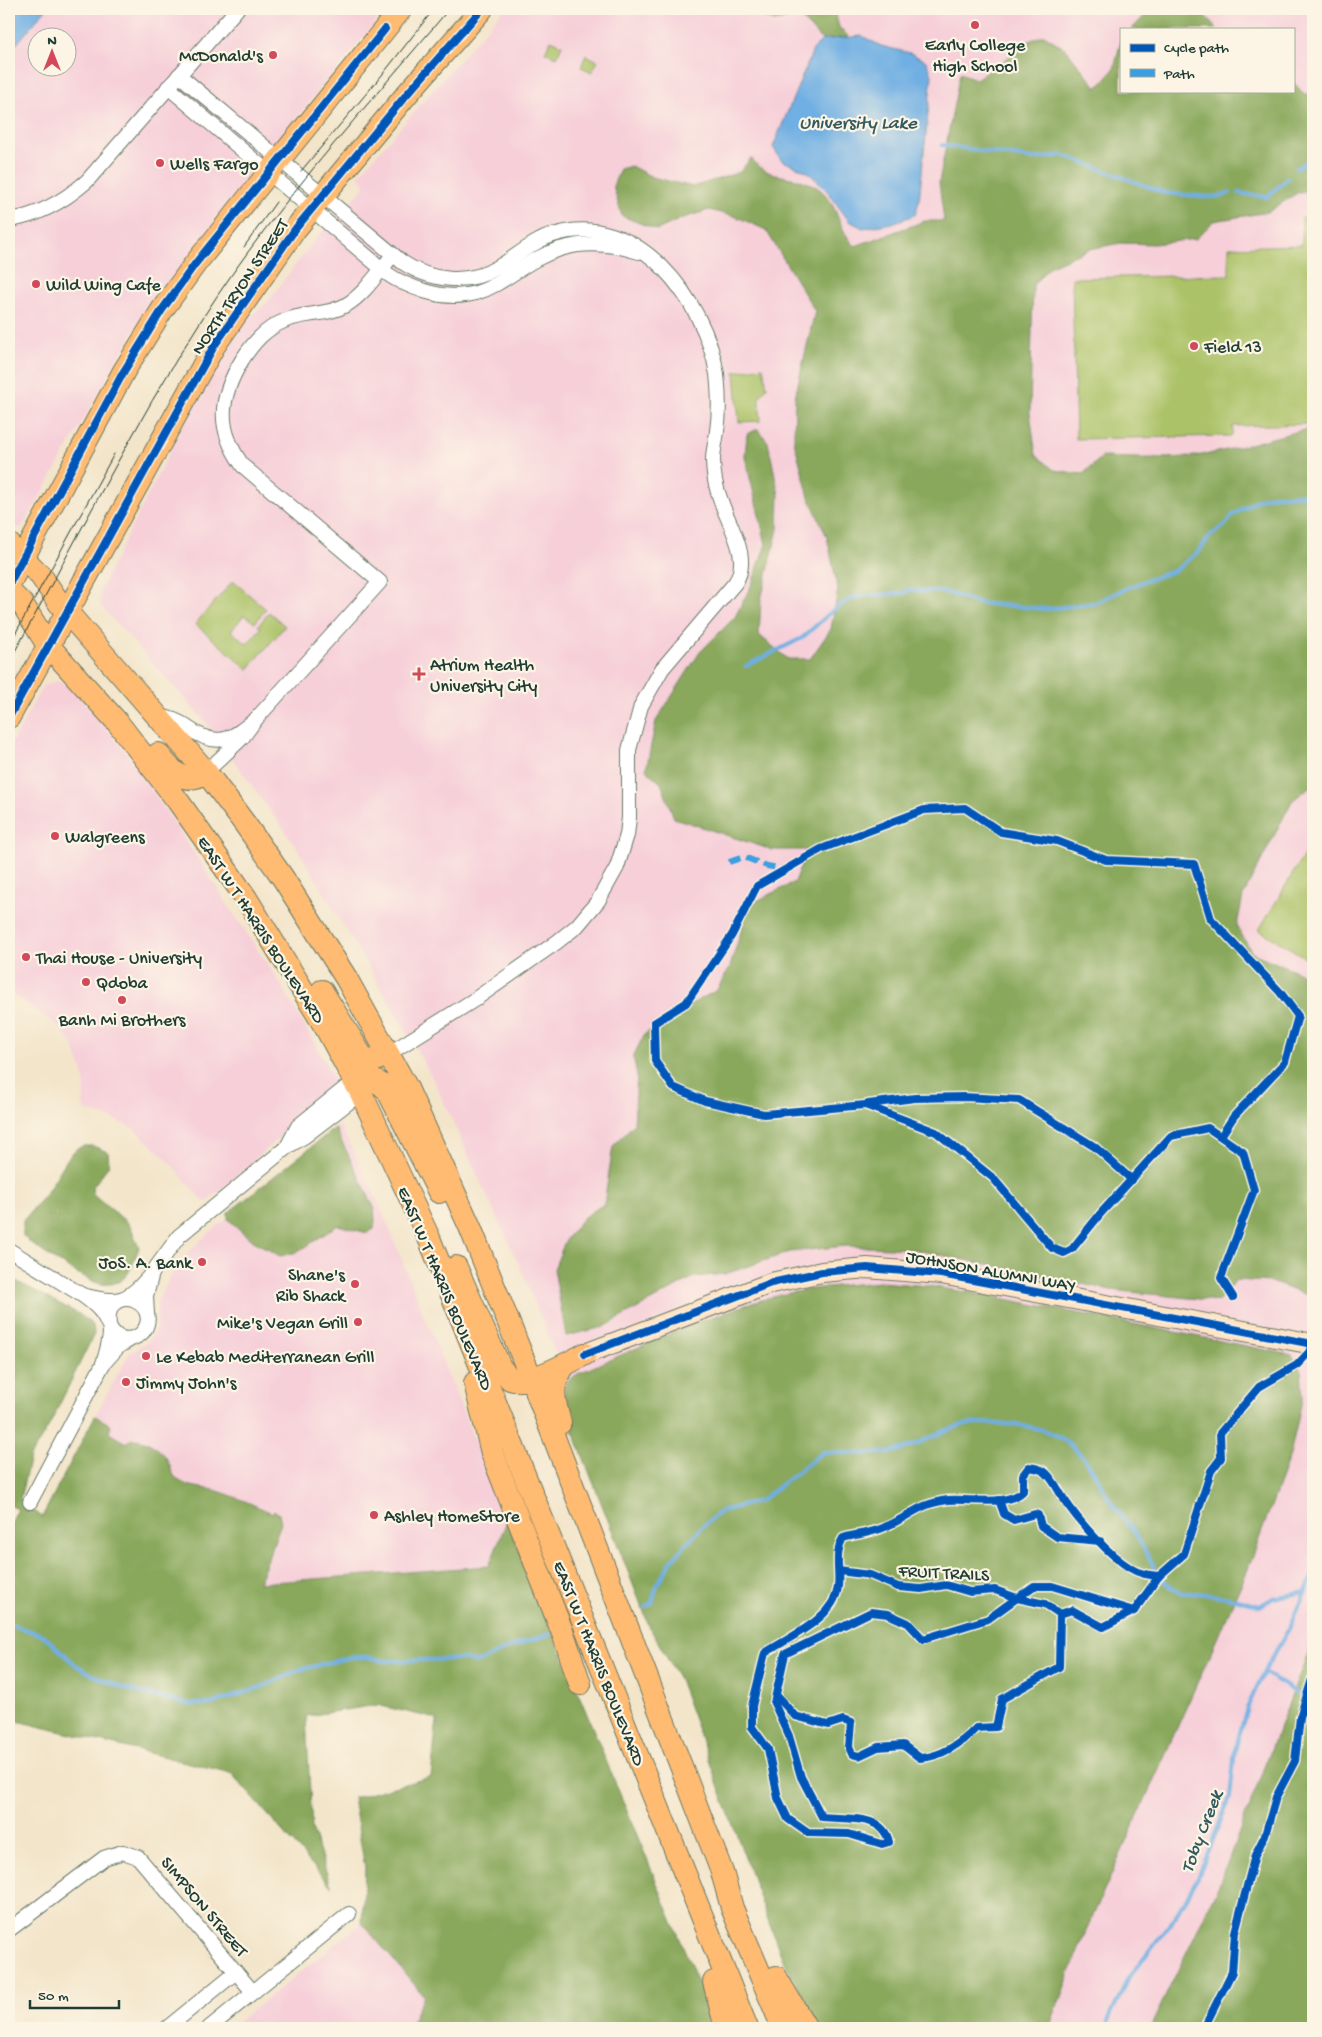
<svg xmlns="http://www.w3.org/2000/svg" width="1322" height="2037" viewBox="0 0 1322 2037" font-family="'Gochi Hand',sans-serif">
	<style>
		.built { fill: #f6cfd9; fill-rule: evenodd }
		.green { fill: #acc267; stroke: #66804e }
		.forest { fill: #89a85c; stroke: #547248 }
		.water { fill: #70afe3; stroke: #48768c }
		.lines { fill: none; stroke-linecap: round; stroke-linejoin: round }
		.stream { stroke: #70afe3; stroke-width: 4 }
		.street-casing { stroke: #697868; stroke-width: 16 }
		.secondary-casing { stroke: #697868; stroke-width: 22 }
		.primary-casing { stroke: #697868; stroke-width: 24 }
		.street { stroke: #fff; stroke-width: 14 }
		.secondary { stroke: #ffe4c6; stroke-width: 20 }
		.primary { stroke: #ffbb71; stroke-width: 22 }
		.tram { stroke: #1f3d34; stroke-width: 1 }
		.quiet { stroke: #3c9ee2; stroke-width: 6; stroke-dasharray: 12 6; stroke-linecap: butt }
		.cycleway-casing { stroke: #fcf5e5; stroke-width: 11 }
		.cycleway { stroke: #0057b8; stroke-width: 8 }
		.poi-dot { fill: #d1495b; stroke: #fcf5e5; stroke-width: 2 }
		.labels { text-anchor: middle; stroke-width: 4.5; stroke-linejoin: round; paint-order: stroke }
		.poi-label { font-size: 18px; fill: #1f3d34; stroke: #fcf5e5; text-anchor: start }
		.street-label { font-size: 18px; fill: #1f3d34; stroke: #fcf5e5 }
		.water-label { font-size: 19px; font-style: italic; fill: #335a60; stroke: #fcf5e5 }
	</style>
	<rect width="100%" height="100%" fill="#fcf5e5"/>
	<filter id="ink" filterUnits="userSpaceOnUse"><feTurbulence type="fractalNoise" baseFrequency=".02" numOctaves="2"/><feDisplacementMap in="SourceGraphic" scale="10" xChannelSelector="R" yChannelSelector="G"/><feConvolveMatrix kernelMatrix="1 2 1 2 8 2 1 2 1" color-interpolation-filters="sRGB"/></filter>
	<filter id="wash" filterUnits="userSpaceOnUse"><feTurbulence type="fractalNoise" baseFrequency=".0096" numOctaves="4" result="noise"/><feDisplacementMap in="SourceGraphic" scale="20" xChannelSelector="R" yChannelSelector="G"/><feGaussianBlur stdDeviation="1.12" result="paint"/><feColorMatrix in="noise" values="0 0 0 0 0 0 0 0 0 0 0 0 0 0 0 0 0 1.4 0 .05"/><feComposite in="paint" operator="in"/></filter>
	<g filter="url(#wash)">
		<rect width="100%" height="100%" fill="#f3e5ca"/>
		<g class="built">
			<path d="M46,9h341l-100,121 -144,185 -115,203 -7,9 -8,2 -4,-1v-475zM38,38h30v30h-30z"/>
			<path d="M504,9h809v2019h-479l-314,-761 -86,-186 -37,-66 -101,-169 -92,-126 -103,-114 -1,-16 94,-186 49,-81 24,-20 49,-65 48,-50v-6l-6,-6zM1121,29h172v62h-172z"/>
			<polygon points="57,681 68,686 81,699 129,755 285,991 333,1077 335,1083 331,1091 207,1202 203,1201 168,1160 134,1129 111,1118 85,1110 83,1104 85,1089 83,1073 73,1045 57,1025 9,991 9,748 43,686"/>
			<polygon points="340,1125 380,1206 507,1521 490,1566 259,1583 281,1523 279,1514 273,1510 272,1513 189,1485 176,1478 164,1454 159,1451 136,1438 129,1440 126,1443 108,1433 109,1424 95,1416 129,1354 147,1342 154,1334 157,1324 157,1302 171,1276 185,1256 202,1239"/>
			<polygon points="362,1923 424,1996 408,2028 230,2028"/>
		</g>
		<g class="green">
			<polygon points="551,40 562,45 557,57 545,52"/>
			<polygon points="586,55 598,61 592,72 581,67"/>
			<polygon points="1302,217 1313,217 1313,424 1233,426 1232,436 1076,439 1072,278 1229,275 1229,247 1302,245"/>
			<polygon points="763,367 767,387 759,398 761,421 739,422 735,372"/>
			<polygon points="233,581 266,609 255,623 244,615 231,631 247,644 261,628 258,626 269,612 285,626 248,669 195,624"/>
			<polygon points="1313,840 1313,962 1259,930"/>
		</g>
		<g class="forest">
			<polygon points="738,9 834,9 839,27 849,37 822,40 799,16 775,21"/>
			<polygon points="1151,9 1199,9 1217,29 1132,29"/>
			<path d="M1044,35l22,14 31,39 17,-19 7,-29v51h172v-9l10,11 10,3v96l-16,1 -29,19 -54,9 -18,18 -42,5 -33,-1 -32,6 -40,18 -16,18 -3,128 6,42 18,15 29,4 19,-17c36,1 72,3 107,-3 35,-7 69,-19 104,-26v356l-21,17 -49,95 -6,30 15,27 61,25v319l-42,-15 -35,-2 -18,21 -107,-11 -199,-41 -67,-3 -55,6 -65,22 -31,3 -90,50 -38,9 -12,-67 12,-30 18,-22 20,-13 9,-58 21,-22 3,-49 -4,-18 11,-22 30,-21 43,-24 13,-23 19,-62 46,-23 11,-32h-34l-98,-32 -13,-35 -15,-13 10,-49 44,-69 35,-35 16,-31 15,-42 -21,-87 2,-23 11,-5 10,13 11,53 -1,34 -17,71 -2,35 29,24h22l21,-30 7,-40 -11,-52 -18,-40 -15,-56 1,-44 20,-86 -49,-81 -29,-13 -28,-7 -26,8 -26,12 -35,-14 -9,-30 7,-17 11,-3 21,11 41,10 47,-15 11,-14c18,25 49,14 71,33 16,14 16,39 33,55l70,-25h19l-5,-39 21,-109 16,6 25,-16 23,-20z"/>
			<polygon points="335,1128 374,1207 375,1220 374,1229 367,1233 338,1225 298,1252 280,1256 250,1239 228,1219 228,1213"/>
			<path d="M83,1146h10l15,6 1,13 -17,23 1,6 37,31 9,23c-5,11 -8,27 -19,33 -6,3 -12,4 -19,3 -15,-3 -67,-36 -78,-48v-15l24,-29 21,-34 8,-9z"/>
			<path d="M16,1281l63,33 14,11 1,9 -44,90 -20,33 -10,42 22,18 53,-101 16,9 -2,8 17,10c9,-11 32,4 39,13 5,6 5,15 10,21 11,12 30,10 43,14 19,6 36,14 54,22l2,-3 5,4 2,9 -22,60 230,-17 18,-45 197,476 5,31h-301l16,-32 -62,-73 3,-55 -12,-70 78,-21 6,-58 -60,-14 -71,11 6,113 19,57 -100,-113 -222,-54v-191l9,-19 -9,-4v-210z"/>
			<path d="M881,1282l48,4 61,10 302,59 9,15 2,26 -13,59 -42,114 -164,367 -35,92h-227l-10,-13 -31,-60 -102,-276 -29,-51 -87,-223 3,-23 13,-9c62,-26 124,-56 189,-75 37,-10 75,-13 113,-16z"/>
			<polygon points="1313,1640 1313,2028 1150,2028 1218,1887"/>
		</g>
		<g class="water">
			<polygon points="9,9 46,9 9,53"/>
			<polygon points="862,36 881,46 910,53 926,61 932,75 919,201 915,215 892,223 863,228 849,221 828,192 808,172 781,160 773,147 813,50 822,40"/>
		</g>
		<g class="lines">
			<g class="stream">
				<polyline points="942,145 1033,159 1063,155 1165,193 1209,197 1222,196 1230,193"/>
				<polyline points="1296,168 1313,159"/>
				<polyline points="1239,193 1267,197 1288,178"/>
				<polyline points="746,666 802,638 837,607 854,597 902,593 907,592 907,590 945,592 978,603 1047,609 1095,603 1129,587 1176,570 1199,551 1210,536 1224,526 1234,514 1257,500 1273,495 1313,495"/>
				<path d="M645,1607l7,-4 5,-18 15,-25 32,-35 17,-14 39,-10 63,-49c23,1 46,3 68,0 25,-4 44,-19 68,-26 13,-4 27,-3 41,-2 46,1 73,13 97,53 4,8 8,16 13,23 8,13 19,24 27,37 14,22 20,42 43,56 29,-1 53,5 80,13l13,-8 33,-6"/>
				<polyline points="9,1624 43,1635 76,1665 93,1675 123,1688 187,1704 211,1704 264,1686 299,1670 351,1657 368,1657 385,1661 464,1659 476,1663 513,1646 550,1634"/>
				<polyline points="1264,1672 1300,1695"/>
				<polyline points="1312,1706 1313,1707"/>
				<polyline points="1105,2028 1128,1978 1179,1912 1199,1875 1230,1797 1235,1750 1247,1708 1264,1672 1291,1625 1313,1575"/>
			</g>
		</g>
	</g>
	<g filter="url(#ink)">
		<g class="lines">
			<g class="street-casing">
				<g id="street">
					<path d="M179,75l223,187c28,19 66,24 96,5 18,-10 35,-26 55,-32 84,-27 152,66 164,139 2,19 3,38 0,57 -1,10 -4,19 -4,29 0,14 3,28 8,41 8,25 31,57 14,82l-73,86 -21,37 -12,44v68l-2,17 -10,32 -19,34 -21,25 -20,16 -83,58 -86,54"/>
					<path d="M168,87l221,188c10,7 23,12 35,16 66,20 84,-26 136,-42 26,-8 54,-5 79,3"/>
					<path d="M9,220c30,-4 55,-19 78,-39l150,-172"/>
					<path d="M159,717c11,0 20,4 29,11 30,21 42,12 68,-9l-14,19 -36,34"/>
					<path d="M256,719l124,-137 -137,-116c-27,-37 -24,-68 -1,-106 11,-17 23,-31 42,-39 20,-9 43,-5 62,-16 19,-11 33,-34 47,-50"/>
					<polyline points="354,1081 298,1126 287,1147 305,1136 361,1093"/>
					<polyline points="9,1250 82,1295"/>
					<polyline points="152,1273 179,1236 287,1147"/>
					<path d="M133,1338l-14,8 -16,18c3,-10 6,-19 7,-30 0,-9 -4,-17 1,-26 11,-19 42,-5 36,16 -3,12 -17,18 -28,13 -10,-5 -11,-16 -17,-24 -5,-7 -13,-13 -20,-18 37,10 46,7 70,-22l-6,23 1,18"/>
					<polyline points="30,1502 103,1364"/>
					<polyline points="9,1930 104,1858 123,1852 138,1857 253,1992"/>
					<polyline points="167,2028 236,1972"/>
					<polyline points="209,2028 349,1914"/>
				</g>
			</g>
			<g class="secondary-casing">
				<polyline id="secondary" points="585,1354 771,1283 822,1272 867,1268 941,1274 1313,1344"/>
			</g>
			<g class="primary-casing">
				<g id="primary">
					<polyline points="9,544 41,576 60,604 206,772 245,824 283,878 346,978 406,1086 470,1227 531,1378 722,1872 732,1908 783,2028"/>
					<polyline points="9,584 124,371 162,310 195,264 401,9"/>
					<polyline points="9,591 23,605 47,644 118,723 178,801 246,898 326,1028 361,1093 429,1238 747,2028"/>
					<polyline points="9,717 214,346 296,228 407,94 482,9"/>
					<path d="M158,754c13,16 26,33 48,18"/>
					<polyline points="322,991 363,1058 374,1061 388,1054"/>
					<path d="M354,1081c13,-5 25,-1 34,10l51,101"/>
					<path d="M456,1267l44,100 10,12c18,7 58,-16 75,-25"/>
					<polyline points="475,1383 492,1453 564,1636 580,1684"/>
					<path d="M560,1423c-6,-22 -11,-39 5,-58"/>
					<polyline points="776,1977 806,2028"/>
					<polyline points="714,1982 726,2028"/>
				</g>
			</g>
			<use href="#street" class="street"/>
			<use href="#secondary" class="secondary"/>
			<use href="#primary" class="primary"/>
			<g class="tram">
				<polyline points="301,171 382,75 434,9"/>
				<polyline points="244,247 276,202"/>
				<polyline points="9,645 114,454"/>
				<path d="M9,662c65,-116 123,-235 195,-346 71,-111 161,-207 245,-307"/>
			</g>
			<polyline class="quiet" points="729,862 744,857 767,866 784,869"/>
			<g class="cycleway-casing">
				<g id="cycleway">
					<polyline points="9,584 124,371 162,310 195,264 385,29"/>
					<polyline points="9,717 214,346 296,228 407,94 482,9"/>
					<polyline points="868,1104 915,1098 964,1097 1019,1100 1095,1147 1132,1180"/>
					<polyline points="1221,1136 1234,1116 1285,1062 1298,1016 1280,992 1211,919 1194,864 1106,860 1057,841 1001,832 965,808 924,810 821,849 757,886 732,935 686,1003 654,1023 655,1061 673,1087 705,1101 764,1114 865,1105 936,1132 993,1178 1052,1248 1064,1253 1072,1249 1101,1213 1171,1136 1208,1128 1243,1152 1254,1190 1221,1278 1233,1297"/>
					<polyline points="585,1354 771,1283 822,1272 867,1268 941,1274 1313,1344"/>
					<polyline points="999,1500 1004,1514 1014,1520 1035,1514 1038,1515 1041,1526 1057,1537 1100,1541"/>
					<polyline points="839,1571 870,1575 898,1587 921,1589 946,1585 970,1592 995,1590 1017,1598 1034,1586 1052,1586 1134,1611 1159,1576 1184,1554 1211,1471 1221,1458 1220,1433 1259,1387 1297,1365 1313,1348"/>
					<polyline points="1060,1614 1072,1610 1103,1627 1134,1611"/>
					<path d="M776,1695l19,21 33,9 15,-5 8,3 -2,24 3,7 7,2 19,-9 25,-2 17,13c21,-1 42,-15 56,-30l20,-1 6,-28 57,-32 1,-53 -15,-10 -28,-6 -29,21 -65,20 -15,-16 -20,-9 -17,-2 -86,42 -11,49 15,33 12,41 21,40c23,3 61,-4 67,25l-7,2 -33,-10 -41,-1 -20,-14 -10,-21 -10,-49 -16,-22v-21l13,-53c24,-16 69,-34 73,-66 2,-17 -4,-34 5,-49 13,-4 30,-5 42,-11 26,-11 32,-23 63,-27 21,-2 60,7 75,-9v-16l6,-8c6,1 12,1 17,6 9,8 13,20 20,29 14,21 43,53 64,66 9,6 19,7 29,8"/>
					<polyline points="1204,2028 1232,1972 1235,1932 1255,1855 1265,1835 1276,1797 1295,1761 1300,1717 1313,1676"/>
				</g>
			</g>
			<use href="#cycleway" class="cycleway"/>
		</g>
	</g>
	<g class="poi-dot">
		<circle cx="975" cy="25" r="5"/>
		<circle cx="273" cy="55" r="5"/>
		<circle cx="160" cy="163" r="5"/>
		<circle cx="36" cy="284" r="5"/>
		<circle cx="1194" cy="346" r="5"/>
		<path d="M416.5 666.5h5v5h5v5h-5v5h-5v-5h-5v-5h5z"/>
		<circle cx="55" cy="836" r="5"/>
		<circle cx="26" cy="957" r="5"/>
		<circle cx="86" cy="982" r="5"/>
		<circle cx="122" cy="1000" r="5"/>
		<circle cx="202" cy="1262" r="5"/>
		<circle cx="355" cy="1284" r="5"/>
		<circle cx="358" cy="1322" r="5"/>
		<circle cx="146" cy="1356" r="5"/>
		<circle cx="126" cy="1382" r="5"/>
		<circle cx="374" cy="1515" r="5"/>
	</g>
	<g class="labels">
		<g class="poi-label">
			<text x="975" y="50" text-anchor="middle">Early College<tspan x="975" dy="21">High School</tspan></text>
			<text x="263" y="61" text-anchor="end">McDonald's</text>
			<text x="170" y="169">Wells Fargo</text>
			<text x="46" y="290">Wild Wing Cafe</text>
			<text x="1204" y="352">Field 13</text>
			<text x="430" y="670">Atrium Health<tspan x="430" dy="21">University City</tspan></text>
			<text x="65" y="842">Walgreens</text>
			<text x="36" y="963">Thai House - University</text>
			<text x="96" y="988">Qdoba</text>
			<text x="122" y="1025" text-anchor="middle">Banh Mi Brothers</text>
			<text x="192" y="1268" text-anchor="end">JoS. A. Bank</text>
			<text x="345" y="1280" text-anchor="end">Shane's<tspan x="345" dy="21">Rib Shack</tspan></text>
			<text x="348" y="1328" text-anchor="end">Mike's Vegan Grill</text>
			<text x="156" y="1362">Le Kebab Mediterranean Grill</text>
			<text x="136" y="1388">Jimmy John's</text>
			<text x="384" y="1521">Ashley HomeStore</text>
		</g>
		<g class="street-label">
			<text transform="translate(239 286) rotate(-56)" y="6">NORTH TRYON STREET</text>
			<text transform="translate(262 929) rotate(57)" y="6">EAST W T HARRIS BOULEVARD</text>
			<text transform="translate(991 1270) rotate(10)" y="6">JOHNSON ALUMNI WAY</text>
			<text transform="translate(446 1288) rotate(67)" y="6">EAST W T HARRIS BOULEVARD</text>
			<text transform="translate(944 1572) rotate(3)" y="6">FRUIT TRAILS</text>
			<text transform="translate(600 1663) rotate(68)" y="6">EAST W T HARRIS BOULEVARD</text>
			<text transform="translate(205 1906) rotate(50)" y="6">SIMPSON STREET</text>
		</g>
		<g class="water-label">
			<text x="858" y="128">University Lake</text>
			<text transform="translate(1200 1831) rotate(-69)" y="7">Toby Creek</text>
		</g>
	</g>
	<rect width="1322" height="2037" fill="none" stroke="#fcf5e5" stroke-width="30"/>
	<rect x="1120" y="28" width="175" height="65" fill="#fcf5e5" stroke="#a4ab9e"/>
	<rect x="1130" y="44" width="25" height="8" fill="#0057b8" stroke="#a4ab9e"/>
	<text x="1164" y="52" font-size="15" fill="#1f3d34">Cycle path</text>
	<rect x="1130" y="69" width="25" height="8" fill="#3c9ee2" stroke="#a4ab9e"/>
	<text x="1164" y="78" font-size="15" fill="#1f3d34">Path</text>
	<g transform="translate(52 52)"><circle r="24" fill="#fcf5e5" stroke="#a4ab9e"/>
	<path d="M0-4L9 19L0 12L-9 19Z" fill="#d1495b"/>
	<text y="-8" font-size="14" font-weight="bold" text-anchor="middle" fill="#1f3d34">N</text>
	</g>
	<path d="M30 2000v8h89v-8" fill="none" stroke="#1f3d34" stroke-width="2.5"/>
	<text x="38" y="2000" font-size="15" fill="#1f3d34" stroke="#fcf5e5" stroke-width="4" paint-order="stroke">50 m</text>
</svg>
